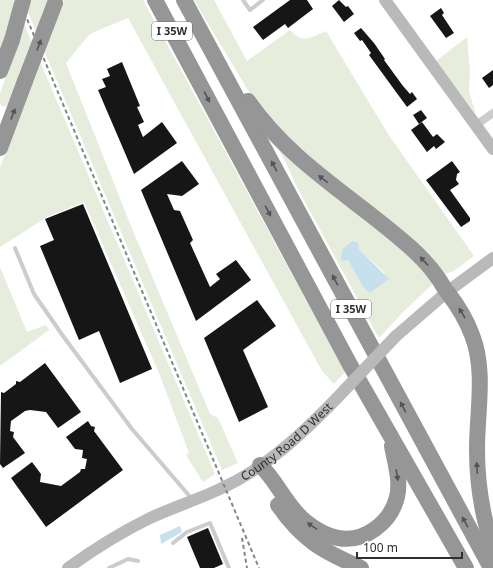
<svg xmlns="http://www.w3.org/2000/svg" width="493" height="568" viewBox="0 0 493 568" font-family="'Noto Sans',sans-serif">
	<style>
		.green { fill: #e6eddc; fill-rule: evenodd }
		.water { fill: #c6e0ee }
		.building { fill: #161616 }
		.lines { fill: none; stroke-linecap: round; stroke-linejoin: round }
		.lane { stroke: #ccc; stroke-width: 4 }
		.street { stroke: #ccc; stroke-width: 8 }
		.secondary { stroke: #b9b9b9; stroke-width: 12 }
		.highway { stroke: #969696; stroke-width: 16 }
		.rail { stroke: #848484; stroke-width: 2; stroke-dasharray: 4 3; stroke-linecap: butt }
		.secondary-bridge { stroke: #b9b9b9; stroke-width: 12 }
		.highway-bridge { stroke: #969696; stroke-width: 16 }
		.oneway { fill: #535353 }
		.labels { text-anchor: middle; stroke-width: 4; stroke-linejoin: round; paint-order: stroke }
		.shield { fill: #fff; stroke: #6d6d6d; stroke-width: 1 }
		.shield-label { font-size: 11px; font-weight: bold; fill: #2f2f2f }
		.street-label { font-size: 12px; fill: #2f2f2f; stroke: #fff }
	</style>
	<rect width="100%" height="100%" fill="#fff"/>
	<g class="green">
		<polygon points="0,0 13,0 16,7 0,52"/>
		<polygon points="29,0 50,0 37,34 27,10"/>
		<polygon points="64,0 143,0 345,372 334,384 322,371 128,18 94,32 88,36 66,63 131,226 210,414 218,418 238,463 222,470 43,48"/>
		<path d="M194,0h20l33,61 43,-31c13,14 20,8 36,1l62,103 86,122 -20,15 -9,3 -137,-114 -56,-63z"/>
		<polygon points="24,23 33,45 7,105 3,107 0,104 0,94"/>
		<polygon points="467,37 470,72 469,92 476,114 436,61"/>
		<polygon points="39,59 215,474 203,482 186,455 189,453 159,373 84,202 47,217 0,247 0,168"/>
		<path d="M267,130l118,104 51,47 -32,30 -25,27 -81,-149 -13,-28zM350,242l8,3 1,4 26,24 -22,14 -15,-27 -4,1 -3,-4 5,-11z"/>
		<polygon points="0,267 27,332 46,325 49,330 0,366"/>
	</g>
	<g class="water">
		<path d="M353,241l5,2 1,6 30,30 -19,14 -7,-6 -15,-27 -4,1 -3,-1c-1,-9 5,-16 12,-19z"/>
		<polygon points="180,526 182,532 161,544 160,535"/>
	</g>
	<g class="building">
		<polygon points="290,0 307,0 313,9 288,28 285,24 263,40 253,27"/>
		<polygon points="339,0 346,7 348,6 354,14 344,22 332,6"/>
		<polygon points="441,8 444,13 442,15 454,33 446,38 430,16"/>
		<polygon points="361,28 374,43 385,59 384,60 403,86 410,94 412,92 417,99 407,107 369,55 371,53 362,40 360,41 354,33"/>
		<polygon points="122,62 140,106 137,107 144,122 138,125 143,137 162,122 177,143 134,174 98,90 106,87 102,79 110,76 107,69"/>
		<polygon points="493,70 493,85 489,88 482,78"/>
		<polygon points="421,110 427,118 419,124 413,115"/>
		<polygon points="422,122 433,137 437,134 445,142 436,149 434,146 427,152 411,130"/>
		<polygon points="182,161 199,184 182,196 167,194 174,210 180,211 193,240 190,243 210,287 220,279 216,274 236,260 251,280 196,321 141,190"/>
		<polygon points="452,161 460,172 457,174 456,180 459,184 450,190 470,218 470,221 461,227 426,180"/>
		<polygon points="83,204 152,369 120,383 99,331 79,340 40,246 54,240 45,219"/>
		<polygon points="257,300 276,326 243,350 268,407 239,422 204,338"/>
		<polygon points="45,363 81,412 58,428 46,412 30,410 25,411 11,421 10,431 14,432 13,437 25,453 3,468 0,464 1,392 4,393 16,384 16,381 20,382"/>
		<polygon points="88,421 91,426 95,427 94,431 123,470 46,527 11,478 32,462 41,474 40,482 61,486 80,472 81,469 85,469 87,459 82,458 83,450 75,449 66,437"/>
		<polygon points="208,528 223,564 214,568 200,568 187,537"/>
	</g>
	<g class="lines">
		<g class="lane">
			<polyline points="243,0 250,10 263,0"/>
			<polyline points="15,248 34,294 63,336 132,429 192,499"/>
			<polyline points="173,543 187,532 210,523 229,568"/>
			<polyline points="109,568 128,559 138,561"/>
		</g>
		<polyline class="street" points="476,125 493,113"/>
		<g class="secondary">
			<polyline points="385,0 493,149"/>
			<polyline points="396,336 447,292 493,258"/>
			<path id="s1" d="M68,568c26,-19 52,-35 80,-49 25,-12 52,-20 76,-32 43,-20 79,-54 112,-88"/>
		</g>
		<g class="highway">
			<polyline points="155,0 349,363 466,568"/>
			<polyline points="184,0 491,568"/>
			<polyline points="0,71 12,40"/>
			<path d="M248,101c45,64 106,96 162,146 10,9 20,19 28,31 4,5 6,11 10,15 10,13 18,26 24,42 14,35 5,77 5,114 0,33 5,67 16,98"/>
			<polyline points="0,148 25,81"/>
			<path d="M260,465c18,17 26,41 46,57 9,7 20,14 32,16 27,5 53,-16 59,-41 4,-16 -2,-35 -5,-51"/>
			<path d="M278,505c25,36 45,46 83,63"/>
		</g>
		<g class="rail">
			<polyline points="19,0 259,568"/>
			<polyline points="242,538 247,568"/>
		</g>
		<polyline class="secondary-bridge" points="336,399 396,336"/>
		<g class="highway-bridge">
			<polyline points="12,40 23,0"/>
			<polyline points="25,81 55,3"/>
		</g>
	</g>
	<defs><path id="oneway-solid" d="M-6-.8H1V-3.2L6.5 0L1 3.2V.8H-6Z"/></defs>
	<g class="oneway">
		<use href="#oneway-solid" transform="translate(39 45) rotate(-69)"/>
		<use href="#oneway-solid" transform="translate(207 97) rotate(62)"/>
		<use href="#oneway-solid" transform="translate(13 114) rotate(-69)"/>
		<use href="#oneway-solid" transform="translate(274 166) rotate(-118)"/>
		<use href="#oneway-solid" transform="translate(323 179) rotate(-142)"/>
		<use href="#oneway-solid" transform="translate(268 211) rotate(62)"/>
		<use href="#oneway-solid" transform="translate(424 261) rotate(-133)"/>
		<use href="#oneway-solid" transform="translate(335 280) rotate(-118)"/>
		<use href="#oneway-solid" transform="translate(462 313) rotate(-121)"/>
		<use href="#oneway-solid" transform="translate(403 407) rotate(-118)"/>
		<use href="#oneway-solid" transform="translate(477 468) rotate(-93)"/>
		<use href="#oneway-solid" transform="translate(397 475) rotate(81)"/>
		<use href="#oneway-solid" transform="translate(465 522) rotate(-119)"/>
		<use href="#oneway-solid" transform="translate(312 526) rotate(-146)"/>
	</g>
	<g class="labels">
		<g class="shield">
			<rect x="152" y="22" width="40" height="18" rx="3"/>
			<rect x="331" y="300" width="40" height="18" rx="3"/>
		</g>
		<g class="shield-label">
			<text x="172" y="35">I 35W</text>
			<text x="351" y="313">I 35W</text>
		</g>
		<g class="street-label">
			<text dy="4" stroke="none"><textPath href="#s1" startOffset="254">County Road D West</textPath></text>
		</g>
	</g>
	<path d="M357 552v6h105v-6" fill="none" stroke="#2f2f2f" stroke-width="2"/>
	<text x="363" y="552" font-size="12" fill="#2f2f2f" stroke="#ffffff" stroke-width="3" paint-order="stroke">100 m</text>
</svg>
